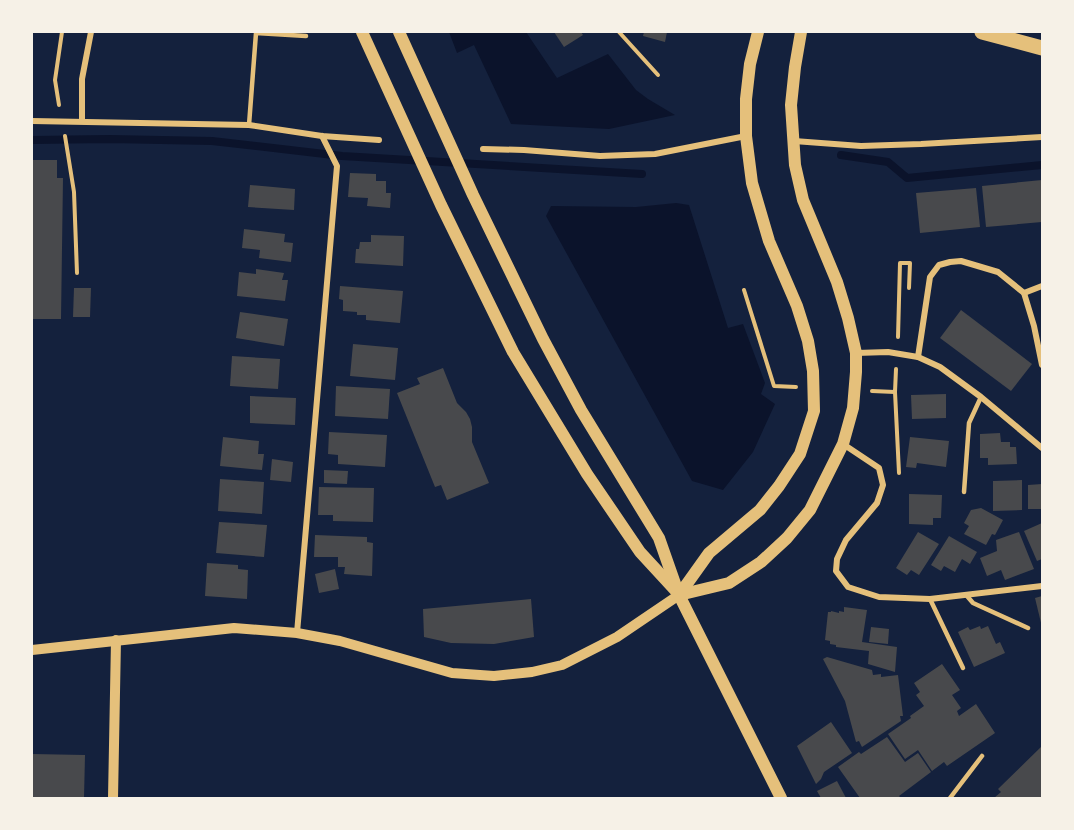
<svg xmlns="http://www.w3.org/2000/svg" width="1074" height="830" viewBox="0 0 1074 830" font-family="'Roboto Serif',serif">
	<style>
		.water { fill: #0b132b }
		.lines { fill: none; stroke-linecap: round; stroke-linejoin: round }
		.stream { stroke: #0b132b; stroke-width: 8 }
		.building { fill: #48494c }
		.path { stroke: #e5c07b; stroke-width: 4 }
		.service { stroke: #e5c07b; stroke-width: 4.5 }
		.minor { stroke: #e5c07b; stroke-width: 6 }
		.tertiary { stroke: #e5c07b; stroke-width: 10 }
		.secondary { stroke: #e5c07b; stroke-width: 12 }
		.primary { stroke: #e5c07b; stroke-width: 15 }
	</style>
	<rect width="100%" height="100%" fill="#14213d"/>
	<g class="water">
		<polygon points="449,32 526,32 557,78 608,54 636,90 648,99 675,115 609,129 511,124 474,45 457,53"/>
		<polygon points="676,203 689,205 728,328 743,324 765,383 761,394 775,404 753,452 723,490 692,481 546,216 551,206 636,207"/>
	</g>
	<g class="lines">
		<g class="stream">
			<polyline points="32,140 110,139 212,141 342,156 642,174"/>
			<polyline points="841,155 888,162 907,178 1042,165"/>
		</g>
	</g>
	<g class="building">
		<polygon points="554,32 581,32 583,35 564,47"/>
		<polygon points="644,32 667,32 665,42 643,36"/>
		<polygon points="32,160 57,160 57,178 63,178 61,319 32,319"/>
		<polygon points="350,173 376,174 376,181 386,181 386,193 391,193 390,208 367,206 368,198 348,197"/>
		<polygon points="1042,180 1042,222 986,227 982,186"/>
		<polygon points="250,185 295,189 294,210 248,207"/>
		<polygon points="976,188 980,227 920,233 916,193"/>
		<polygon points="244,229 285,234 284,242 293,243 291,262 259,258 260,250 242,248"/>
		<polygon points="371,235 404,236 403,266 355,263 356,249 359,249 360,242 371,242"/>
		<polygon points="256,269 284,273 282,280 288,280 285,301 237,296 239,272 256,274"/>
		<polygon points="340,286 403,291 400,323 366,320 366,315 357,315 357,312 343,311 343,300 339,299"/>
		<polygon points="74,288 91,288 90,317 73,317"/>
		<polygon points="961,310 1032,364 1011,391 940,338"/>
		<polygon points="240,312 288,319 284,346 236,338"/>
		<polygon points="353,344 398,348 395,380 350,376"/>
		<polygon points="232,356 280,359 278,389 230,386"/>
		<polygon points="443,368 457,403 466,412 470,419 472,427 472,442 489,483 447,500 441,485 435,487 397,393 420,384 417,378"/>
		<polygon points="336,386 390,389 388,419 335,416"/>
		<polygon points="946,394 946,418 912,419 911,395"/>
		<polygon points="250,396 296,398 295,425 250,423"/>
		<polygon points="329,432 387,435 385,467 338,464 338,455 328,454"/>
		<polygon points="1000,433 1001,442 1010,442 1010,447 1016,447 1017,464 988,465 988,458 980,458 980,434"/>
		<polygon points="223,437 259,441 258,454 264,454 262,470 220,466"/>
		<polygon points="910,437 949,441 946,467 917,463 916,468 906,467"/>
		<polygon points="272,459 293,462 291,482 270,480"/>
		<polygon points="324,470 348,471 347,484 324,483"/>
		<polygon points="220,479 264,482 262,514 218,511"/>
		<polygon points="1022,480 1022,510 993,511 993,481"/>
		<polygon points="1042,484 1042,509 1028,509 1028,485"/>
		<polygon points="319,487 374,488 373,522 333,521 333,515 318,515"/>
		<polygon points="909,494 942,495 941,518 933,518 933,525 909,524"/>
		<polygon points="981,508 1003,520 995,535 992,534 986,545 964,534 969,526 964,523 971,510"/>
		<polygon points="219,522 267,525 264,557 216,553"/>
		<polygon points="1042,523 1042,559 1037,561 1024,531"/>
		<polygon points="918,532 939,544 919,575 911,570 907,575 896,568"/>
		<polygon points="1019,532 1034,569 1005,580 1001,570 987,576 980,558 997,551 996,540"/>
		<polygon points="315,535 367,537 367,542 373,543 372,576 344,574 345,567 338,567 338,557 314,557"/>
		<polygon points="949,536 977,552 970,564 962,559 955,572 944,566 941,571 931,565"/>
		<polygon points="207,563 238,565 238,569 248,570 247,599 205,596"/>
		<polygon points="335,569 339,589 319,593 315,574"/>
		<polygon points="1042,596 1042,627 1035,598"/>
		<polygon points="531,599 534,637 494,644 451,643 424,637 423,609"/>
		<polygon points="844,607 867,610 862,642 897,647 895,672 868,664 869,651 836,647 836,645 830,644 830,641 825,640 828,612 831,612 831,611 839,613 839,611 844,612"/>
		<polygon points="980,626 981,629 988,626 996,644 1000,642 1005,653 974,667 958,632 968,627 970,630"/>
		<polygon points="871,627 889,629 888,644 869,642"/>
		<polygon points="827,657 872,670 873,675 881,674 881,677 898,675 903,716 900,716 901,721 862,747 859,741 856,742 845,701 823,659"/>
		<polygon points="942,664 960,690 952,695 961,708 957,711 959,716 976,704 995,733 947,766 944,762 932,771 918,750 905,759 888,734 911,718 910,716 924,706 916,695 920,692 914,683"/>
		<polygon points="831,722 852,753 824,772 821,779 816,784 797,746"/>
		<polygon points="887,737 905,762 918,753 931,772 899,796 901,798 871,798 870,797 860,798 838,767 859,752 861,754"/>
		<polygon points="1042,746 1042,798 994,798 1001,792 998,789"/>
		<polygon points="32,754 85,755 84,798 32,798"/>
		<polygon points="837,781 846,798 821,798 817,791"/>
	</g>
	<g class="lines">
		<g class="path">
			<polyline points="619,32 658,75"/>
			<polyline points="59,105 55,80 62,32"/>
			<polyline points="65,136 74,192 77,273"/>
			<polyline points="744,290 774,386 796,387"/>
			<polyline points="898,337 900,263 910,263 909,288"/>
			<polyline points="872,391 895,392 896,369"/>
			<polyline points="895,392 899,473"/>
		</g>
		<g class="service">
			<polyline points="249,125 256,33 306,36"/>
			<polyline points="964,492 969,423 981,397"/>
			<polyline points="967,596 973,603 1028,628"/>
			<polyline points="930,599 963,668"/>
			<polyline points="950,798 982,756"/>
		</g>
		<g class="minor">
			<polyline points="32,121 249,125 322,136 379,140"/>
			<polyline points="82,121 82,79 91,32"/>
			<polyline points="794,141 861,146 921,144 1042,137"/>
			<polyline points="483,149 524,150 600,156 655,154 746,136"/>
			<polyline points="1024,293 1042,286"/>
			<polyline points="856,353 888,352 918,357 940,367 981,397 1042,448"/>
			<polyline points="918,357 930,277 939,265 950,262 961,261 998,272 1024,293 1034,326 1042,365"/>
			<polyline points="843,444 879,468 883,485 877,503 846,540 837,559 836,571 848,587 879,597 930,599 1042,586"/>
			<polyline points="297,633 337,166 322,136"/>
		</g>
		<g class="tertiary">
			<polyline points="32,650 234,628 297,633 340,641 452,673 494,676 532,672 562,665 617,637 679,595"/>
			<polyline points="113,798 116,640"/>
		</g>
		<g class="secondary">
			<polyline points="362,32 441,205 513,352 587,474 640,552 675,590"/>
			<polyline points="399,32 473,195 543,339 581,410 659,538 679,595 781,798"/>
			<polyline points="679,595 729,583 761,562 787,538 810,510 843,444 853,408 856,372 856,353 848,318 837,282 803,200 795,165 791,105 795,67 801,32"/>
			<polyline points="679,595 709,553 760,510 779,486 800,454 814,411 813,371 808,341 797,306 769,241 752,183 746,136 746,99 750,64 758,32"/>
		</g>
		<polyline class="primary" points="982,32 1042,48"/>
	</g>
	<rect width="1074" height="830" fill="none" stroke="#f6f1e7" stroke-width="66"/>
</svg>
